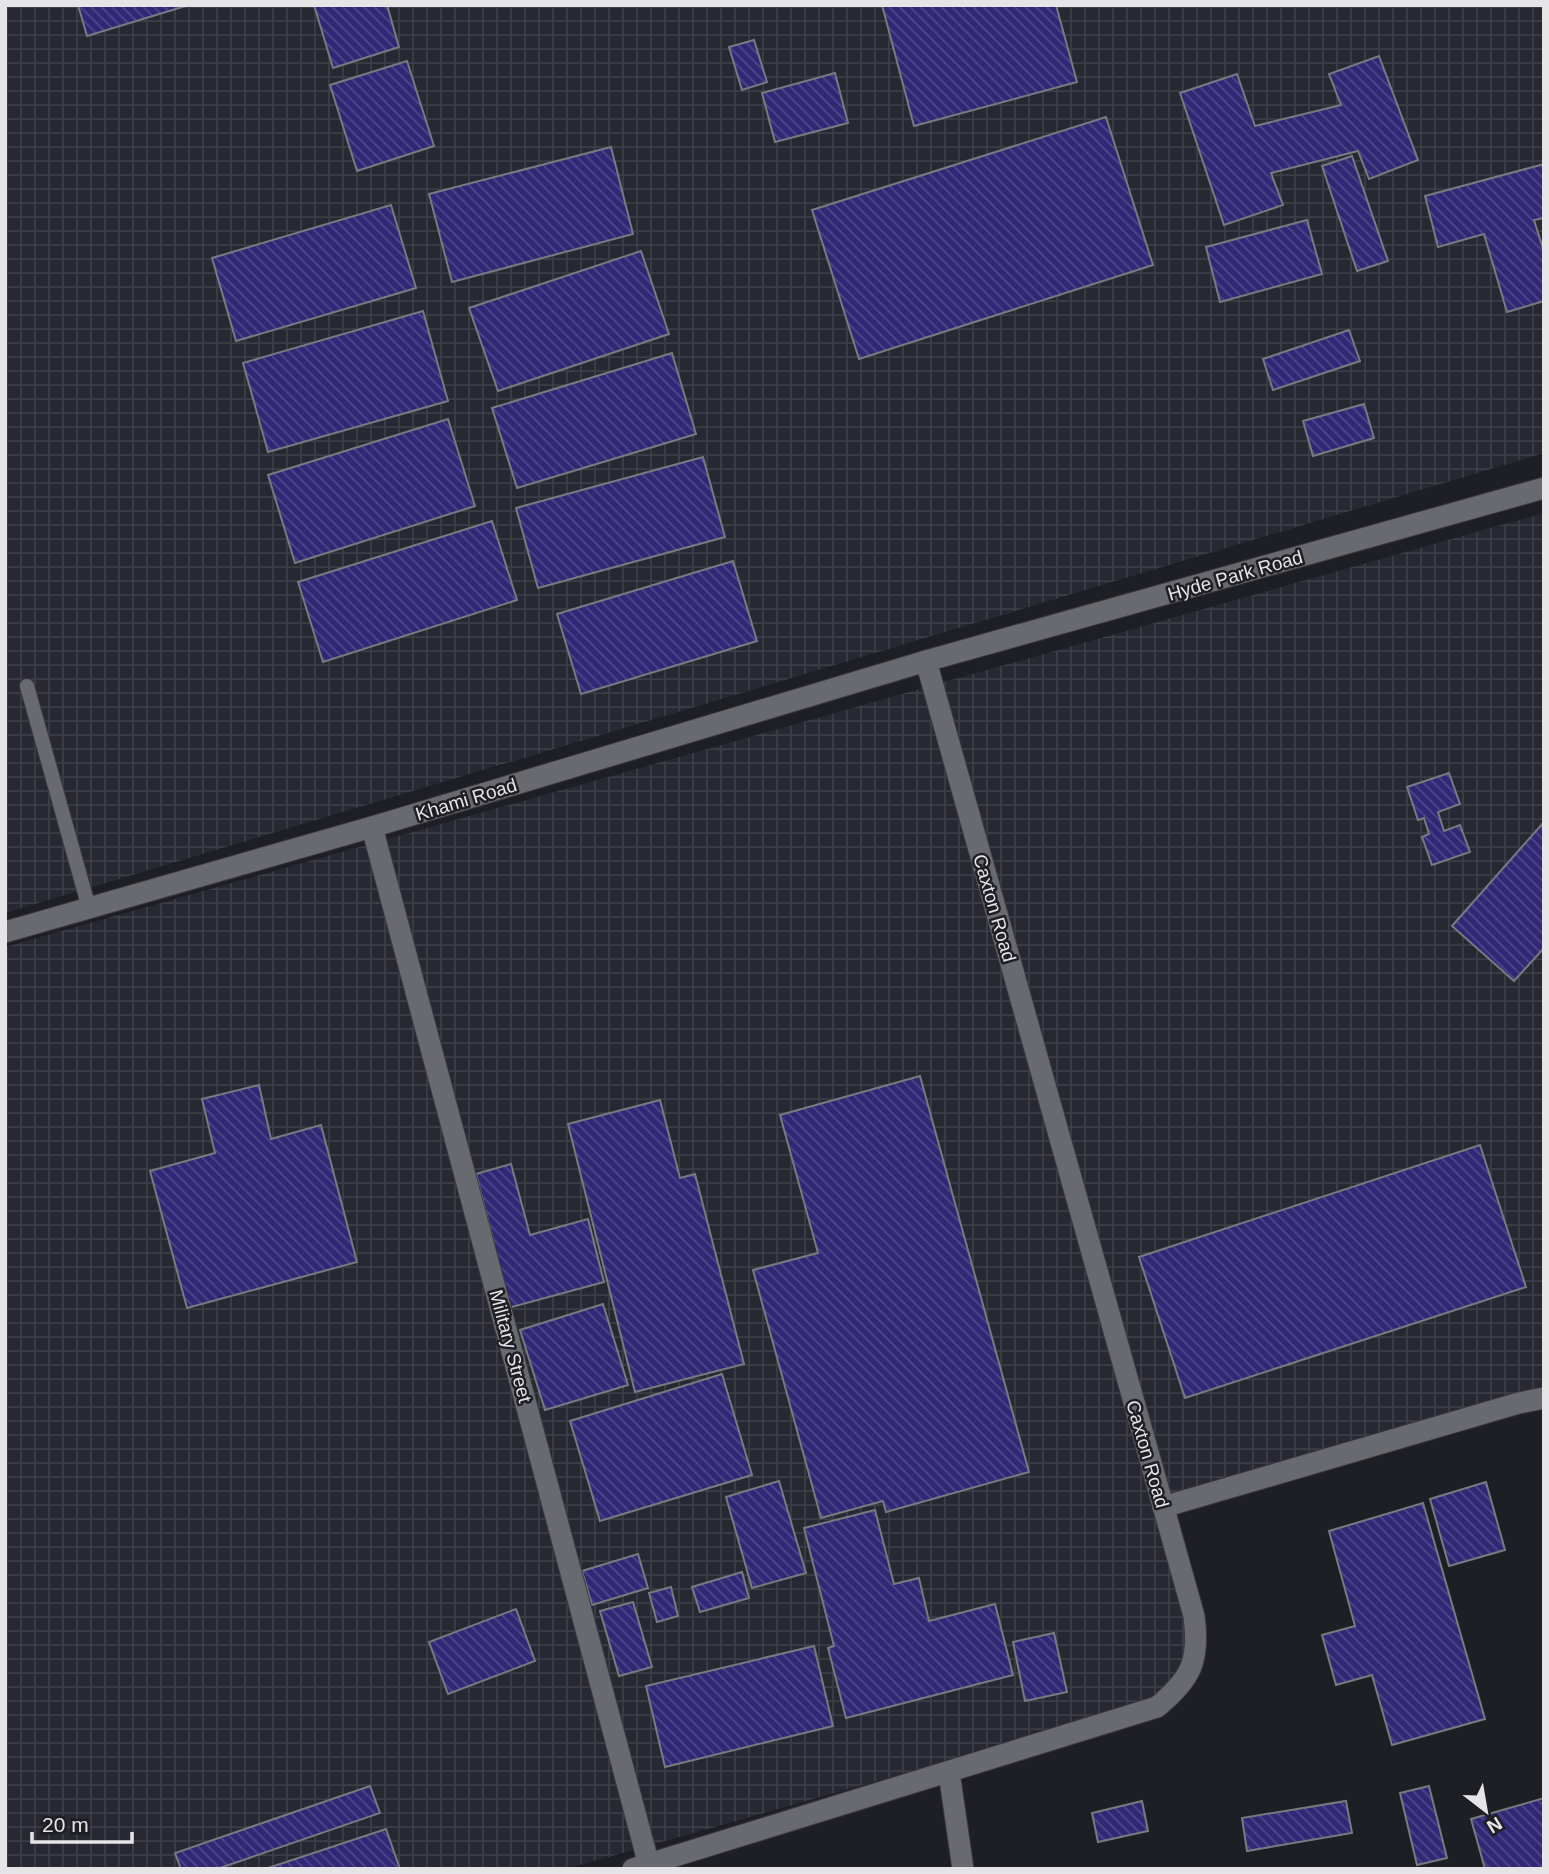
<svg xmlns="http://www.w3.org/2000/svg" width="1549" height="1874" viewBox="0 0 1549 1874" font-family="Helvetica,sans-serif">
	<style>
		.industrial { fill: url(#industrial-grid) }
		.building { fill: url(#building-back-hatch); stroke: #797a80; stroke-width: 2 }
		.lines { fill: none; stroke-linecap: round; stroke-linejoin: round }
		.service-casing { stroke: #39393d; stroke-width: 16 }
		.minor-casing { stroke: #39393d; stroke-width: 23 }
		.tertiary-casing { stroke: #39393d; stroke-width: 23 }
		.service { stroke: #696a70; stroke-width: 14 }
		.minor { stroke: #696a70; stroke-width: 21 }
		.tertiary { stroke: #696a70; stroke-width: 21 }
		.labels { text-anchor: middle; stroke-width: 5; stroke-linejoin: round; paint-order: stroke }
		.street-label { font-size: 19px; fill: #e5e5e8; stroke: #1e1f24 }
	</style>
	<defs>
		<pattern id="industrial-grid" width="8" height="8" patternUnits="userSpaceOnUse" patternTransform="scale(1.75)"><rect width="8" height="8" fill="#272832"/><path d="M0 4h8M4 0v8" fill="none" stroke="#3c3d46"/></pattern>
		<pattern id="building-back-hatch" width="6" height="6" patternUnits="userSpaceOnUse" patternTransform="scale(1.75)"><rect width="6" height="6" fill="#312875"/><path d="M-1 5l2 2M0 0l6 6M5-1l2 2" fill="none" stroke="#4f4789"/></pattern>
	</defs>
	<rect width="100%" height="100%" fill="#1e1f24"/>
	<g class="industrial">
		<polygon points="5,5 1544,5 1544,453 5,913"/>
		<polygon points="1544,513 1544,1395 1155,1504 1188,1616 1186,1666 1152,1703 566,1869 5,1869 5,947"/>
	</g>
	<g class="building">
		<polygon points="78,5 189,5 87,36"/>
		<polygon points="314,5 387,5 399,47 333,68"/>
		<polygon points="882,5 1056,5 1077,82 914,126"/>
		<polygon points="754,40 767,82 742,90 729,47"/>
		<polygon points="1379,56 1418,160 1369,179 1358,151 1271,173 1283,205 1224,225 1180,93 1237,74 1255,126 1341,105 1329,74"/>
		<polygon points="407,61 434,146 357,171 330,85"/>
		<polygon points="835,73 848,123 775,142 762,93"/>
		<polygon points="1106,117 1153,265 859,359 812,210"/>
		<polygon points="611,147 633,234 452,282 429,194"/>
		<polygon points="1352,156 1388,261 1357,271 1322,166"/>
		<polygon points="1544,164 1544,218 1534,220 1544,252 1544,301 1507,312 1484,234 1438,247 1425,196"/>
		<polygon points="391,205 416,288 236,341 212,258"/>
		<polygon points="1307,220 1322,274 1220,302 1206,247"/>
		<polygon points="641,251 669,334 498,391 469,308"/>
		<polygon points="423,311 448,401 268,452 243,363"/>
		<polygon points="1349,330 1360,361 1273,390 1263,359"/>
		<polygon points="672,353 696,434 517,488 492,408"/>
		<polygon points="1364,404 1374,438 1313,456 1303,421"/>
		<polygon points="448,419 475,506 295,563 268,475"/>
		<polygon points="703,457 725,537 538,588 516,508"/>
		<polygon points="492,521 517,600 323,662 298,582"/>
		<polygon points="733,561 757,641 581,694 557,614"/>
		<polygon points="1449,773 1460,804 1438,812 1444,831 1460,825 1470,852 1432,865 1422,837 1429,834 1424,818 1418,820 1407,787"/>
		<polygon points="1544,822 1544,948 1514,981 1452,926"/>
		<polygon points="920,1076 1029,1472 886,1512 883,1501 821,1518 753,1270 818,1253 780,1115"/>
		<polygon points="259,1085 271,1139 321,1125 357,1262 187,1308 150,1171 215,1153 202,1099"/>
		<polygon points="660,1100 680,1178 695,1174 744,1364 635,1392 568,1124"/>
		<polygon points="1480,1145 1526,1287 1185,1398 1139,1257"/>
		<polygon points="511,1164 530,1235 588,1219 604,1282 508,1308 491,1243 494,1243 476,1174"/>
		<polygon points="603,1304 628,1385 545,1410 520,1330"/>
		<polygon points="722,1374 752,1475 600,1521 570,1421"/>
		<polygon points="779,1481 806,1573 752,1588 726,1497"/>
		<polygon points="1486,1482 1505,1550 1449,1566 1430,1499"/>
		<polygon points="1423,1503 1485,1719 1392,1745 1372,1675 1336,1685 1322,1635 1355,1626 1329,1531"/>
		<polygon points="875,1510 894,1584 919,1578 929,1621 995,1604 1013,1675 846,1718 828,1648 834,1646 804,1528"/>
		<polygon points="638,1554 648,1588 592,1605 582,1571"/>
		<polygon points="742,1572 749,1598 700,1612 692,1587"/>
		<polygon points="671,1587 678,1616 657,1622 649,1593"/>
		<polygon points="633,1602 652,1667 619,1676 600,1611"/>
		<polygon points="516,1609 535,1661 448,1694 429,1642"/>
		<polygon points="1054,1633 1067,1692 1025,1701 1013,1642"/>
		<polygon points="814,1646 833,1726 665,1767 646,1686"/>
		<polygon points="370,1786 380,1813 217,1869 181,1869 175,1853"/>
		<polygon points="1429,1786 1447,1858 1417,1865 1400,1793"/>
		<polygon points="1544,1798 1544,1869 1485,1869 1471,1819"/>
		<polygon points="1142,1801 1148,1831 1098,1842 1092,1813"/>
		<polygon points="1346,1801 1352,1833 1247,1851 1242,1818"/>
		<polygon points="386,1829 400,1869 265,1869"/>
	</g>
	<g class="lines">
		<g class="service-casing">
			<polyline id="service" points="27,686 89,908"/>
		</g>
		<g class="minor-casing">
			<g id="minor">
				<polyline points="372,827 650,1869"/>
				<polyline points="1163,1507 1519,1403 1544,1398"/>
				<polyline points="949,1772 963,1869"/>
				<path d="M633,1869l524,-162c34,-28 43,-46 37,-91l-268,-955"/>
			</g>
		</g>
		<g class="tertiary-casing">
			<polyline id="tertiary" points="5,932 372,827 926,661 1544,488"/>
		</g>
		<use href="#service" class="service"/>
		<use href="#minor" class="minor"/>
		<use href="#tertiary" class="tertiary"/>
	</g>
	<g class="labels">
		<g class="street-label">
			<text transform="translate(1235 575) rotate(-16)" y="7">Hyde Park Road</text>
			<text transform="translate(466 799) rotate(-17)" y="7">Khami Road</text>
			<text transform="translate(995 908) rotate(74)" y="7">Caxton Road</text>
			<text transform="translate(511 1346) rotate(75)" y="7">Military Street</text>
			<text transform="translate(1148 1454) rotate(74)" y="7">Caxton Road</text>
		</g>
	</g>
	<rect width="1549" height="1874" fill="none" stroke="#e5e5e8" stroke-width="14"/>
	<g transform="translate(1486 1811) rotate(149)" stroke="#1e1f24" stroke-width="5" paint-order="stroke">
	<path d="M0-5L12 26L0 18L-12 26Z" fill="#e5e5e8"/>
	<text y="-10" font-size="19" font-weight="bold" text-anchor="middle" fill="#e5e5e8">N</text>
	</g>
	<path d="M32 1832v10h100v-10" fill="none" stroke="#e5e5e8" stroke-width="3.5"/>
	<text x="42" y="1832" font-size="21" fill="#e5e5e8" stroke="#1e1f24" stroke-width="5" paint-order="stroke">20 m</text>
</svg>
